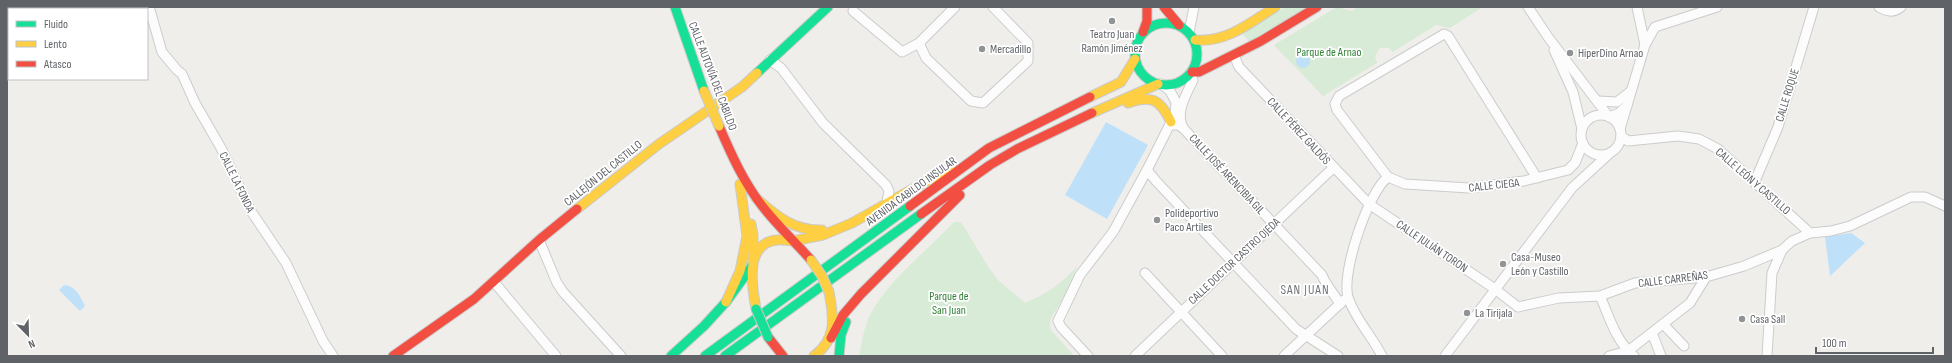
<svg xmlns="http://www.w3.org/2000/svg" width="1952" height="363" viewBox="0 0 1952 363" font-family="'Sofia Sans Condensed',sans-serif">
	<style>
		.green { fill: #d8ebd6 }
		.water { fill: #bfe0f9 }
		.lines { fill: none; stroke-linecap: round; stroke-linejoin: round }
		.street-casing { stroke: #cbcccc; stroke-width: 11 }
		.fast-casing { stroke: #cacacb; stroke-width: 11 }
		.slow-casing { stroke: #cacacb; stroke-width: 11 }
		.jam-casing { stroke: #cacacb; stroke-width: 11 }
		.street { stroke: #fdfcfc; stroke-width: 9 }
		.fast { stroke: #16e098; stroke-width: 9 }
		.slow { stroke: #ffcf43; stroke-width: 9 }
		.jam { stroke: #f24e42; stroke-width: 9 }
		.fast-bridge-casing { stroke: #cacacb; stroke-width: 11; stroke-linecap: butt }
		.slow-bridge-casing { stroke: #cacacb; stroke-width: 11; stroke-linecap: butt }
		.fast-bridge { stroke: #16e098; stroke-width: 9 }
		.slow-bridge { stroke: #ffcf43; stroke-width: 9 }
		.poi-dot { fill: #919496; stroke: #fff; stroke-width: 1.5 }
		.labels { text-anchor: middle; stroke-width: 3.5; stroke-linejoin: round; paint-order: stroke }
		.poi-label { font-size: 12px; fill: #5f6368; stroke: #fff; text-anchor: start }
		.park-label { font-size: 12px; fill: #348238; stroke: #fff }
		.street-label { font-size: 12px; fill: #5f6368; stroke: #fff }
		.neighbourhood-label { font-size: 13px; letter-spacing: 1px; fill: #70757a; stroke: #fff }
	</style>
	<rect width="100%" height="100%" fill="#efeeea"/>
	<g class="green">
		<polygon points="1285,7 1310,7 1250,43 1242,33"/>
		<polygon points="1337,7 1352,11 1358,7 1483,7 1450,28 1436,25 1393,52 1389,48 1380,48 1375,56 1377,63 1323,96 1274,45"/>
		<path d="M954,222h7l28,46 9,12 27,23c23,-10 35,-18 52,-37l-9,25 -17,27 -1,6 1,6 23,26h-215c3,-14 5,-29 11,-41 18,-35 57,-64 84,-93z"/>
	</g>
	<g class="water">
		<circle cx="1303" cy="61" r="7"/>
		<polygon points="1106,122 1148,145 1107,219 1065,195"/>
		<polygon points="1851,233 1865,243 1830,276 1825,237"/>
		<path d="M64,285c12,1 16,11 21,21l-5,5 -21,-21z"/>
	</g>
	<g class="lines">
		<g class="street-casing">
			<g id="street">
				<polyline points="147,7 150,10 162,52 177,70 182,74 195,103 221,148 251,211 286,263 323,341 333,356"/>
				<polyline points="1528,7 1548,37 1609,117 1619,113 1627,106"/>
				<polyline points="1637,7 1645,45"/>
				<path d="M1879,7c9,5 14,6 22,0"/>
				<polyline points="83,9 86,7"/>
				<polyline points="853,11 902,52 919,43 955,7"/>
				<polyline points="1189,32 1194,7"/>
				<polyline points="919,43 926,58 971,101 983,103 1028,61 1028,43 993,7"/>
				<polyline points="1554,50 1573,92 1582,129"/>
				<polyline points="1234,55 1239,67 1369,204 1495,289 1518,307 1559,298 1600,296 1635,283 1706,277 1744,266 1782,250 1792,241 1810,233 1831,231 1850,226 1911,197 1925,197 1945,206"/>
				<polyline points="770,60 781,68 823,123 886,185 889,191 887,202"/>
				<polyline points="1598,101 1617,102 1631,91"/>
				<circle cx="1601" cy="135" r="20"/>
				<path d="M1170,125h8l5,3 139,147c4,11 12,18 18,29"/>
				<path d="M1183,128c-8,-16 3,-33 10,-48l-3,-7"/>
				<polyline points="1620,129 1645,45 1655,27 1717,7"/>
				<polyline points="1621,136 1628,141 1678,136 1699,139 1718,149 1810,233"/>
				<polyline points="1147,170 1156,181 1296,329 1338,356"/>
				<polyline points="1537,178 1448,36 1444,34 1339,96 1335,104 1337,110 1388,177 1405,184 1469,188 1524,181 1568,170 1575,163 1583,143"/>
				<polyline points="1755,181 1778,127 1814,7"/>
				<polyline points="539,240 557,283 563,292 621,356"/>
				<polyline points="1145,273 1222,356"/>
				<polyline points="494,282 556,356"/>
				<path d="M1600,296c9,20 16,46 34,60"/>
				<polyline points="1663,324 1684,346"/>
				<polyline points="1652,333 1661,356"/>
				<polyline points="1088,356 1061,327 1058,321 1080,275 1113,232 1147,170 1175,114 1176,102 1170,91 1161,84"/>
				<polyline points="1135,356 1333,168"/>
				<polyline points="1284,356 1344,300"/>
				<path d="M1382,356c-10,-20 -27,-37 -34,-59 -7,-24 20,-105 40,-120"/>
				<polyline points="1445,356 1572,188 1610,153"/>
				<polyline points="1609,356 1628,351 1690,303 1706,277"/>
				<polyline points="1767,356 1772,273 1782,250"/>
			</g>
		</g>
		<g class="fast-casing">
			<g id="fast">
				<polyline points="675,7 704,91"/>
				<circle cx="1166" cy="54" r="31"/>
				<polyline points="757,73 828,7"/>
				<polyline points="671,356 704,326 726,302 752,266"/>
				<polyline points="705,356 910,206"/>
				<polyline points="725,356 921,214"/>
				<polyline points="839,356 841,335 846,322"/>
			</g>
		</g>
		<g class="slow-casing">
			<g id="slow">
				<path d="M1195,40c31,3 55,-17 80,-33"/>
				<polyline points="1090,97 1121,82 1135,59"/>
				<path d="M1128,103c24,-8 32,-4 43,19"/>
				<polyline points="1092,113 1158,84"/>
				<path d="M756,198c20,18 38,33 66,32"/>
				<polyline points="577,209 659,144 742,87 757,73"/>
				<polyline points="751,224 753,235 753,262"/>
				<polyline points="793,241 823,235 852,223 950,168"/>
				<polyline points="726,302 740,271 747,236 740,184"/>
				<path d="M756,309c-4,-22 -12,-66 21,-69 5,-1 11,1 16,1"/>
				<path d="M814,356c23,-17 20,-38 15,-64"/>
			</g>
		</g>
		<g class="jam-casing">
			<g id="jam">
				<polyline points="1164,7 1179,25"/>
				<polyline points="1143,32 1147,21 1147,7"/>
				<polyline points="1192,72 1199,72 1261,41 1317,7"/>
				<path d="M719,126c12,28 25,57 44,81 15,19 32,35 48,53"/>
				<polyline points="910,206 989,148 1090,97"/>
				<polyline points="921,214 990,165 1017,149 1092,113"/>
				<polyline points="768,337 783,356"/>
				<polyline points="831,338 843,315 861,294 960,195"/>
				<polyline points="393,356 474,299 539,240 577,209"/>
			</g>
		</g>
		<use href="#street" class="street"/>
		<use href="#fast" class="fast"/>
		<use href="#slow" class="slow"/>
		<use href="#jam" class="jam"/>
		<g class="fast-bridge-casing">
			<polyline id="fast-bridge" points="756,309 768,337"/>
		</g>
		<g class="slow-bridge-casing">
			<g id="slow-bridge">
				<polyline points="704,91 719,126"/>
				<polyline points="811,260 822,276 829,292"/>
			</g>
		</g>
		<use href="#fast-bridge" class="fast-bridge"/>
		<use href="#slow-bridge" class="slow-bridge"/>
	</g>
	<g class="poi-dot">
		<circle cx="1112" cy="21" r="4"/>
		<circle cx="982" cy="49" r="4"/>
		<circle cx="1570" cy="53" r="4"/>
		<circle cx="1157" cy="220" r="4"/>
		<circle cx="1503" cy="264" r="4"/>
		<circle cx="1467" cy="313" r="4"/>
		<circle cx="1742" cy="319" r="4"/>
	</g>
	<g class="labels">
		<g class="poi-label">
			<text x="1112" y="38" text-anchor="middle">Teatro Juan<tspan x="1112" dy="14">Ramón Jiménez</tspan></text>
			<text x="990" y="53">Mercadillo</text>
			<text x="1578" y="57">HiperDino Arnao</text>
			<text x="1165" y="217">Polideportivo<tspan x="1165" dy="14">Paco Artiles</tspan></text>
			<text x="1511" y="261">Casa-Museo<tspan x="1511" dy="14">León y Castillo</tspan></text>
			<text x="1475" y="317">La Tirijala</text>
			<text x="1750" y="323">Casa Sall</text>
		</g>
		<g class="park-label">
			<text x="1329" y="56">Parque de Arnao</text>
			<text x="949" y="300">Parque de<tspan x="949" dy="14">San Juan</tspan></text>
		</g>
		<g class="street-label">
			<text transform="translate(713 76) rotate(69)" y="4">CALLE AUTOVÍA DEL CABILDO</text>
			<text transform="translate(1787 95) rotate(-73)" y="4">CALLE ROQUE</text>
			<text transform="translate(1299 131) rotate(47)" y="4">CALLE PÉREZ GALDÓS</text>
			<text transform="translate(603 173) rotate(-39)" y="4">CALLEJÓN DEL CASTILLO</text>
			<text transform="translate(1227 174) rotate(47)" y="4">CALLE JOSÉ ARENCIBIA GIL</text>
			<text transform="translate(1753 181) rotate(41)" y="4">CALLE LEÓN Y CASTILLO</text>
			<text transform="translate(237 182) rotate(64)" y="4">CALLE LA FONDA</text>
			<text transform="translate(1494 185) rotate(-6)" y="4">CALLE CIEGA</text>
			<text transform="translate(911 191) rotate(-36)" y="4">AVENIDA CABILDO INSULAR</text>
			<text transform="translate(1432 246) rotate(34)" y="4">CALLE JULIÁN TORON</text>
			<text transform="translate(1234 261) rotate(-43)" y="4">CALLE DOCTOR CASTRO OJEDA</text>
			<text transform="translate(1673 279) rotate(-7)" y="4">CALLE CARREÑAS</text>
		</g>
		<g class="neighbourhood-label">
			<text x="1305" y="294">SAN JUAN</text>
		</g>
	</g>
	<rect width="1952" height="363" fill="none" stroke="#5f6368" stroke-width="16"/>
	<rect x="8" y="8" width="140" height="72" fill="#ffffff" stroke="#bfc1c3"/>
	<rect x="16" y="21" width="20" height="6" fill="#16e098" stroke="#bfc1c3"/>
	<text x="44" y="28" font-size="12" fill="#5f6368">Fluido</text>
	<rect x="16" y="41" width="20" height="6" fill="#ffcf43" stroke="#bfc1c3"/>
	<text x="44" y="48" font-size="12" fill="#5f6368">Lento</text>
	<rect x="16" y="61" width="20" height="6" fill="#f24e42" stroke="#bfc1c3"/>
	<text x="44" y="68" font-size="12" fill="#5f6368">Atasco</text>
	<g transform="translate(28 335) rotate(157)" stroke="#ffffff" stroke-width="3" paint-order="stroke">
	<path d="M0-3L7 15L0 10L-7 15Z" fill="#5f6368"/>
	<text y="-6" font-size="11" font-weight="bold" text-anchor="middle" fill="#5f6368">N</text>
	</g>
	<path d="M1816 347v6h117v-6" fill="none" stroke="#5f6368" stroke-width="2"/>
	<text x="1822" y="347" font-size="12" fill="#5f6368" stroke="#ffffff" stroke-width="3" paint-order="stroke">100 m</text>
</svg>
